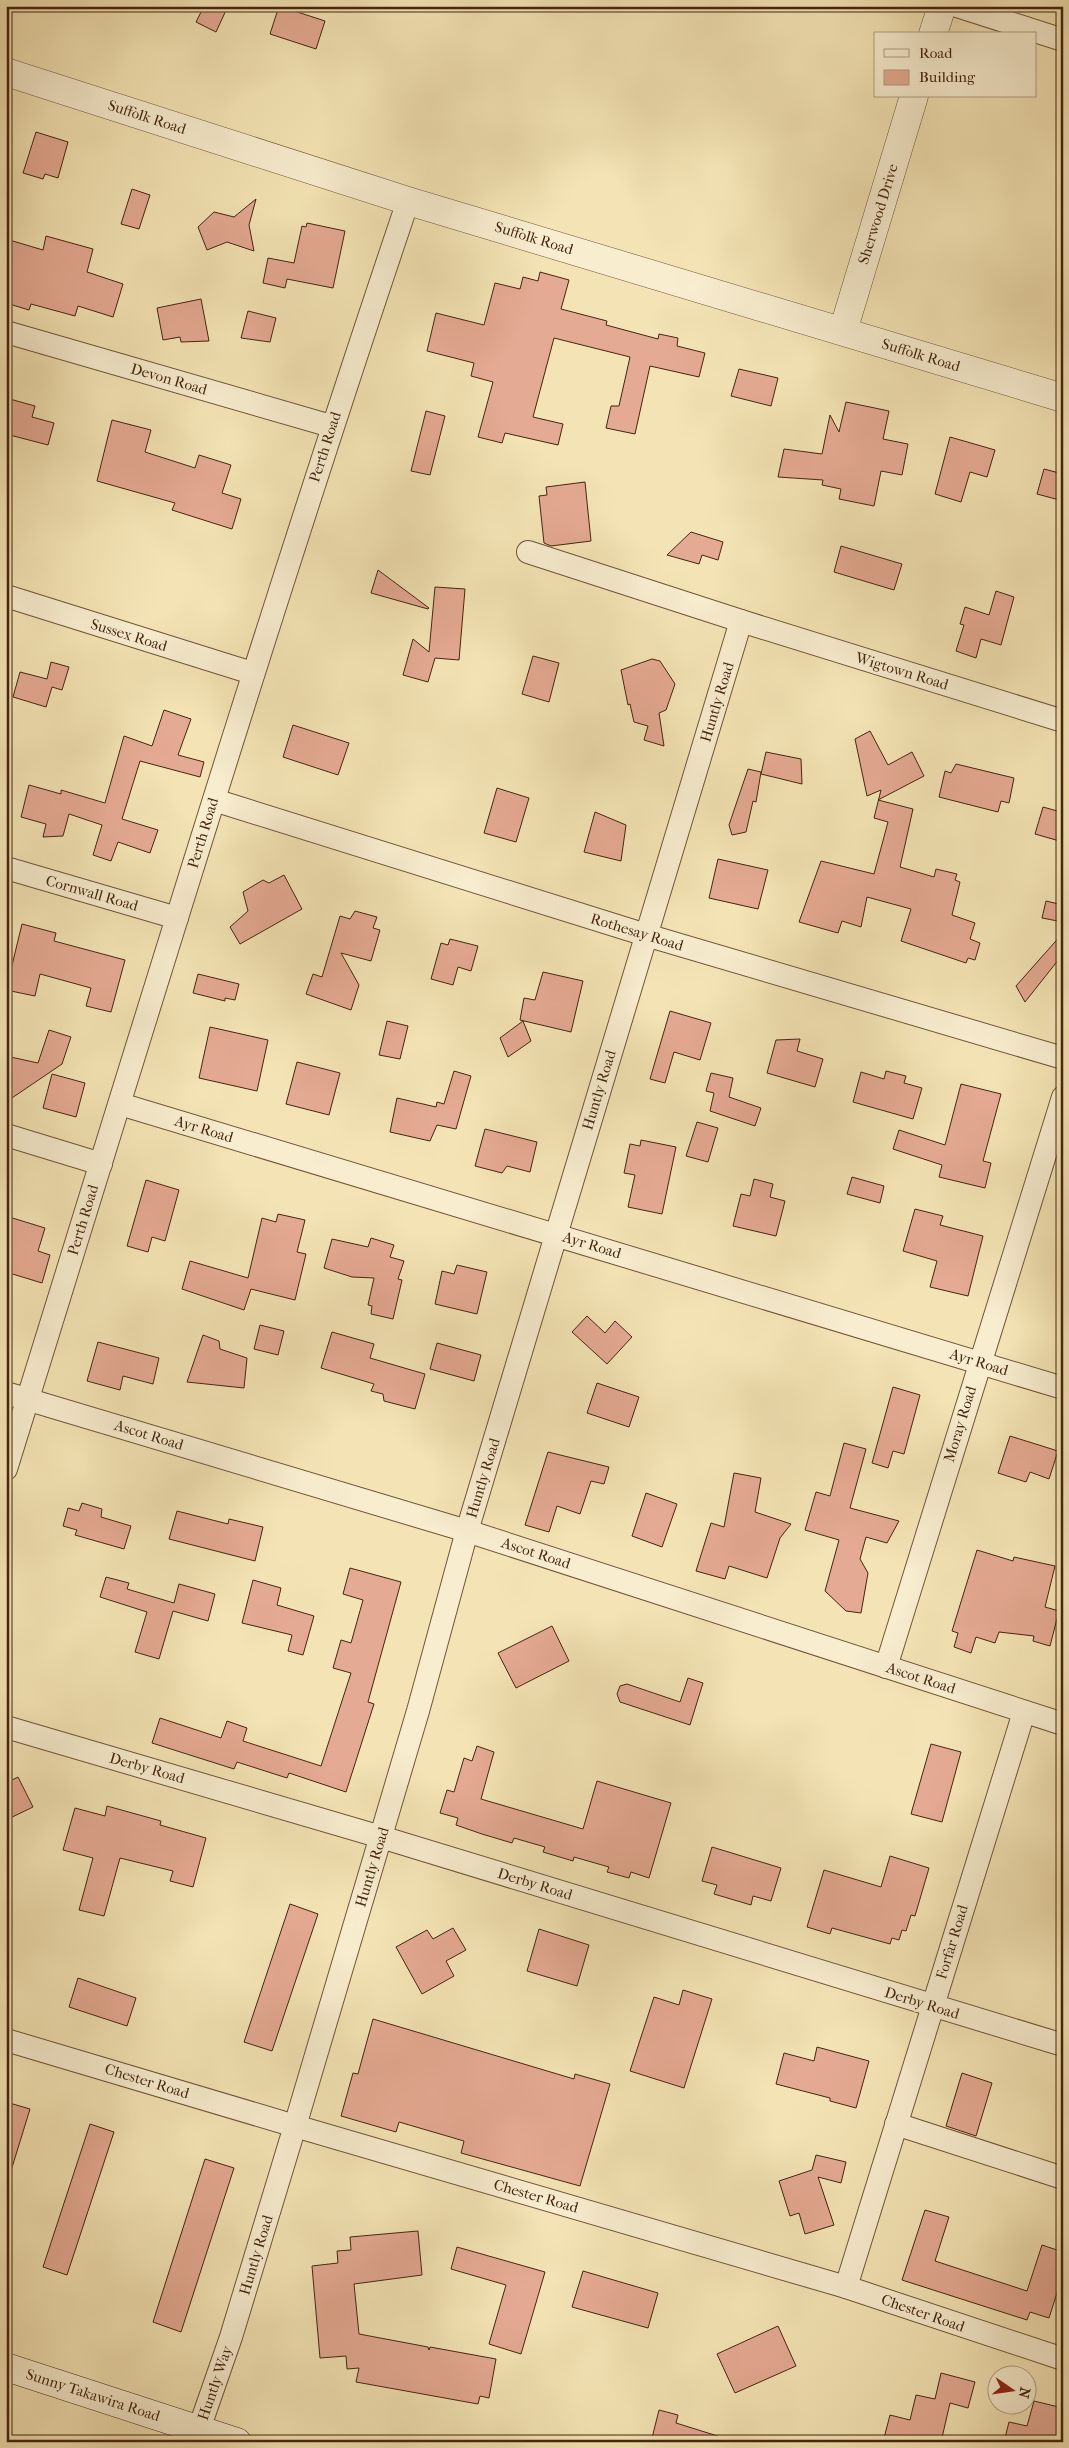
<svg xmlns="http://www.w3.org/2000/svg" width="1069" height="2448" viewBox="0 0 1069 2448" font-family="'IM FELL French Canon',serif">
	<style>
		.building { fill: #e5aa93; stroke: #44250f }
		.lines { fill: none; stroke-linecap: round; stroke-linejoin: round }
		.minor-casing { stroke: #705538; stroke-width: 24 }
		.tertiary-casing { stroke: #705538; stroke-width: 29 }
		.secondary-casing { stroke: #44250f; stroke-width: 29 }
		.minor { stroke: #f8edcf; stroke-width: 22 }
		.tertiary { stroke: #f8edcf; stroke-width: 28 }
		.secondary { stroke: #f8edcf; stroke-width: 28 }
		.labels { text-anchor: middle; stroke-width: 5; stroke-linejoin: round; paint-order: stroke }
		.street-label { font-size: 15px; fill: #44250f; stroke: #f8edcf }
	</style>
	<rect width="100%" height="100%" fill="#f4e4b5"/>
	<filter id="stains"><feTurbulence type="fractalNoise" baseFrequency=".004" numOctaves="4"/><feColorMatrix values="0 0 0 0 .2 0 0 0 0 .09 0 0 0 0 .02 0 0 0 .5 -.17"/></filter>
	<radialGradient id="worn" r=".72"><stop offset=".6" stop-color="#630" stop-opacity="0"/><stop offset="1" stop-color="#630" stop-opacity=".3"/></radialGradient>
	<g class="building">
		<polygon points="204,6 228,6 216,32 196,22"/>
		<polygon points="279,6 325,21 316,49 270,34"/>
		<polygon points="36,132 68,142 58,178 45,174 43,179 23,173"/>
		<polygon points="132,189 150,195 139,229 121,224"/>
		<polygon points="256,199 249,225 254,251 227,242 207,250 198,227 214,212 234,217"/>
		<polygon points="307,223 345,231 333,288 287,279 285,288 263,283 268,258 294,263 302,226 306,227"/>
		<polygon points="46,236 93,249 87,272 123,284 113,317 78,306 75,316 31,304 29,310 6,303 6,239 43,250"/>
		<polygon points="540,272 569,280 561,309 607,321 606,325 658,339 659,334 678,338 677,346 705,353 699,377 650,366 635,434 606,428 611,406 619,406 630,357 554,338 533,417 563,424 558,445 505,433 502,443 478,437 493,382 471,376 474,363 427,351 436,313 484,325 495,283 520,289 523,277 538,281"/>
		<polygon points="201,299 209,341 181,342 180,337 163,340 157,308"/>
		<polygon points="248,311 276,318 270,342 241,338"/>
		<polygon points="739,369 778,378 771,406 731,396"/>
		<polygon points="6,398 35,406 32,417 54,423 48,445 6,434"/>
		<polygon points="846,402 889,411 883,439 908,444 902,475 881,471 874,506 839,499 841,489 822,485 823,480 778,477 784,449 822,454 830,415 839,432"/>
		<polygon points="426,411 445,416 430,475 411,471"/>
		<polygon points="112,420 151,430 145,452 195,468 199,455 231,465 222,493 241,499 232,529 172,510 175,503 97,481"/>
		<polygon points="950,437 995,450 987,477 970,472 961,502 935,494"/>
		<polygon points="1044,469 1063,474 1063,501 1037,494"/>
		<polygon points="585,482 591,541 551,546 544,543 539,496 547,495 546,487"/>
		<polygon points="691,532 723,542 718,560 702,555 699,564 667,555"/>
		<polygon points="841,546 902,564 894,590 834,572"/>
		<polygon points="378,570 429,608 428,609 371,593"/>
		<polygon points="435,587 465,589 459,660 435,658 428,682 403,675 413,639 429,652"/>
		<polygon points="996,591 1014,597 1001,645 981,639 976,658 956,651 964,625 960,624 965,607 989,615"/>
		<polygon points="533,656 559,663 549,702 522,694"/>
		<polygon points="652,659 660,661 675,684 666,710 659,713 664,746 644,740 648,726 634,722 630,704 628,705 621,670"/>
		<polygon points="51,662 69,667 62,690 52,687 46,707 13,697 20,672 47,679"/>
		<polygon points="164,710 191,719 178,755 204,762 200,777 140,761 122,819 158,830 150,853 118,842 111,861 93,855 102,825 69,814 63,836 43,837 46,824 21,817 29,785 61,794 61,790 105,803 124,736 152,746"/>
		<polygon points="293,725 349,743 338,775 283,757"/>
		<polygon points="870,731 888,765 912,752 924,776 878,800 913,809 900,867 934,877 936,869 957,874 955,880 960,882 952,915 975,923 970,939 980,943 975,960 968,958 966,963 901,941 911,909 867,897 861,927 842,921 838,933 799,922 821,861 874,874 888,822 874,818 881,790 867,796 855,739"/>
		<polygon points="766,752 801,759 802,784 761,774"/>
		<polygon points="956,764 1014,778 1009,803 1001,801 998,812 939,797 945,771 951,773"/>
		<polygon points="748,769 761,772 756,802 753,801 746,832 732,835 729,825"/>
		<polygon points="497,788 529,798 516,842 484,833"/>
		<polygon points="1043,807 1061,812 1059,819 1063,820 1063,842 1035,834"/>
		<polygon points="595,812 626,825 621,861 584,852"/>
		<polygon points="718,859 768,870 758,909 709,898"/>
		<polygon points="284,875 302,909 240,944 230,927 248,911 243,892 263,880 269,883"/>
		<polygon points="1046,901 1063,905 1063,922 1042,918"/>
		<polygon points="355,911 377,917 373,928 380,930 371,961 341,953 359,985 351,1010 306,994 313,974 322,977 340,916 350,919"/>
		<polygon points="22,924 56,933 54,941 125,960 111,1012 86,1006 91,988 40,974 35,996 6,990"/>
		<polygon points="1062,934 1063,954 1025,1002 1016,986"/>
		<polygon points="450,939 478,946 471,971 458,967 453,985 431,979 441,943 448,945"/>
		<polygon points="543,972 583,981 571,1032 520,1020 524,998 535,1000"/>
		<polygon points="198,974 239,984 235,1000 225,998 225,1001 193,993"/>
		<polygon points="670,1011 711,1023 700,1060 674,1052 665,1083 650,1079"/>
		<polygon points="387,1021 408,1026 400,1059 379,1055"/>
		<polygon points="523,1021 531,1041 508,1057 500,1038"/>
		<polygon points="210,1027 268,1040 257,1091 199,1078"/>
		<polygon points="49,1030 71,1037 62,1064 6,1102 6,1056 38,1063"/>
		<polygon points="800,1039 797,1051 823,1059 815,1087 767,1073 776,1040"/>
		<polygon points="297,1062 340,1073 329,1115 286,1104"/>
		<polygon points="454,1071 471,1076 456,1129 437,1125 430,1141 390,1132 397,1098 436,1107 437,1102 444,1104"/>
		<polygon points="886,1071 906,1076 904,1083 922,1088 913,1119 853,1102 861,1072 884,1079"/>
		<polygon points="711,1073 733,1078 729,1097 761,1108 755,1126 710,1111 714,1093 706,1091"/>
		<polygon points="52,1074 85,1083 76,1117 43,1108"/>
		<polygon points="961,1084 1001,1094 983,1161 991,1163 985,1188 939,1177 942,1165 893,1149 899,1130 945,1145"/>
		<polygon points="697,1122 718,1128 708,1162 686,1156"/>
		<polygon points="485,1129 537,1142 530,1172 507,1166 502,1173 475,1166"/>
		<polygon points="641,1140 676,1147 662,1214 628,1207 635,1175 624,1173 630,1144 640,1146"/>
		<polygon points="852,1177 884,1186 880,1203 847,1194"/>
		<polygon points="754,1179 773,1184 770,1197 785,1201 776,1236 733,1226 741,1194 750,1196"/>
		<polygon points="146,1180 179,1190 165,1241 152,1237 148,1252 127,1246"/>
		<polygon points="915,1209 943,1216 940,1225 983,1236 968,1296 930,1287 937,1261 903,1251"/>
		<polygon points="278,1214 305,1220 297,1252 306,1254 295,1300 251,1289 244,1310 182,1289 190,1261 248,1278 262,1218 276,1222"/>
		<polygon points="6,1216 45,1228 38,1251 50,1255 42,1283 6,1272"/>
		<polygon points="371,1238 394,1245 390,1257 404,1261 398,1279 402,1280 393,1319 371,1314 372,1306 368,1305 374,1278 352,1277 324,1268 332,1239 368,1247"/>
		<polygon points="457,1265 487,1272 477,1314 435,1304 442,1271 454,1274"/>
		<polygon points="587,1316 605,1333 615,1321 632,1337 607,1364 572,1332"/>
		<polygon points="260,1325 284,1331 278,1355 254,1349"/>
		<polygon points="332,1332 374,1344 370,1358 425,1374 415,1409 384,1401 383,1394 371,1391 374,1384 321,1368"/>
		<polygon points="203,1335 219,1341 220,1349 247,1358 244,1388 187,1382"/>
		<polygon points="98,1342 159,1358 153,1384 123,1376 120,1390 87,1381"/>
		<polygon points="437,1343 481,1355 474,1381 430,1369"/>
		<polygon points="597,1383 639,1397 629,1427 587,1413"/>
		<polygon points="893,1387 920,1395 904,1454 893,1451 888,1468 872,1463"/>
		<polygon points="1010,1436 1058,1451 1049,1479 1030,1472 1026,1482 998,1473"/>
		<polygon points="844,1443 866,1449 850,1508 899,1521 887,1543 866,1537 860,1559 868,1573 861,1613 846,1611 825,1591 839,1540 805,1530 816,1492 830,1496"/>
		<polygon points="548,1452 609,1467 604,1484 591,1481 580,1514 557,1506 549,1532 525,1525"/>
		<polygon points="734,1473 761,1478 755,1512 791,1524 780,1538 767,1578 729,1566 725,1579 696,1571 711,1523 724,1527"/>
		<polygon points="646,1493 677,1504 662,1547 632,1536"/>
		<polygon points="82,1503 102,1509 101,1517 131,1526 124,1549 75,1535 77,1530 63,1526 68,1508 79,1511"/>
		<polygon points="177,1511 228,1524 229,1519 263,1527 255,1561 169,1539"/>
		<polygon points="977,1550 1013,1561 1014,1557 1055,1566 1045,1607 1059,1611 1050,1646 1033,1641 1034,1636 999,1632 995,1643 976,1637 971,1653 954,1647 958,1633 952,1631"/>
		<polygon points="350,1568 401,1582 368,1702 374,1704 346,1792 289,1773 287,1778 237,1762 234,1769 152,1743 160,1718 221,1738 227,1721 247,1728 243,1741 321,1766 351,1673 333,1668 341,1640 351,1643 363,1600 343,1594"/>
		<polygon points="106,1577 129,1583 127,1589 174,1603 179,1584 215,1594 208,1621 173,1611 159,1659 135,1652 147,1612 100,1597"/>
		<polygon points="253,1580 281,1588 277,1605 314,1616 303,1655 288,1651 292,1635 242,1623"/>
		<polygon points="552,1626 569,1661 516,1688 498,1653"/>
		<polygon points="688,1678 703,1683 690,1725 620,1702 617,1694 620,1686 627,1684 680,1702"/>
		<polygon points="931,1744 961,1752 942,1822 911,1814"/>
		<polygon points="477,1746 494,1752 481,1799 583,1829 597,1781 671,1803 649,1878 631,1872 629,1878 607,1872 609,1867 574,1857 573,1861 543,1852 545,1847 514,1838 512,1843 482,1834 456,1825 458,1818 440,1813 447,1790 454,1792 464,1758 472,1761"/>
		<polygon points="18,1777 33,1807 6,1820 6,1783"/>
		<polygon points="107,1806 161,1821 160,1825 206,1838 193,1887 170,1881 173,1871 120,1858 104,1916 79,1910 93,1858 63,1850 75,1808 105,1816"/>
		<polygon points="712,1847 781,1868 771,1901 753,1896 751,1905 714,1894 717,1885 702,1881"/>
		<polygon points="890,1856 929,1868 915,1916 911,1915 906,1931 902,1930 899,1940 892,1938 890,1944 832,1928 830,1934 807,1927 824,1870 881,1887"/>
		<polygon points="290,1904 318,1914 272,2051 244,2042"/>
		<polygon points="453,1928 466,1950 446,1961 454,1976 422,1994 396,1947 427,1930 433,1939"/>
		<polygon points="539,1929 589,1945 577,1986 527,1971"/>
		<polygon points="78,1978 136,1998 127,2026 69,2007"/>
		<polygon points="683,1990 712,1999 684,2088 630,2071 654,1997 679,2005"/>
		<polygon points="373,2019 574,2079 575,2074 610,2084 580,2186 461,2153 464,2141 399,2122 396,2132 341,2116 353,2073 358,2074"/>
		<polygon points="817,2047 869,2061 856,2108 830,2101 830,2098 776,2084 784,2053 814,2061"/>
		<polygon points="962,2073 992,2083 976,2136 946,2126"/>
		<polygon points="6,2102 30,2109 10,2174 6,2173"/>
		<polygon points="90,2124 114,2132 67,2275 43,2267"/>
		<polygon points="816,2155 846,2162 841,2183 818,2177 834,2225 805,2234 799,2213 790,2216 779,2181 812,2170"/>
		<polygon points="205,2159 234,2168 181,2332 153,2322"/>
		<polygon points="925,2210 949,2217 935,2261 1027,2291 1042,2245 1063,2252 1063,2274 1049,2318 1030,2312 1027,2320 902,2280"/>
		<polygon points="418,2231 422,2275 354,2284 359,2334 428,2347 429,2350 430,2347 496,2359 489,2398 480,2396 478,2404 356,2382 359,2368 347,2369 346,2356 320,2358 312,2266 338,2263 337,2251 351,2250 350,2237"/>
		<polygon points="457,2247 545,2272 521,2354 489,2344 506,2285 451,2269"/>
		<polygon points="583,2271 658,2293 648,2328 572,2307"/>
		<polygon points="778,2326 796,2366 735,2393 717,2354"/>
		<polygon points="941,2373 975,2382 968,2408 950,2403 941,2442 883,2442 890,2415 910,2420 916,2395 935,2399"/>
		<polygon points="1034,2401 1063,2408 1063,2442 1004,2442 1009,2422 1027,2426"/>
		<polygon points="659,2410 678,2415 676,2423 724,2438 724,2442 651,2442"/>
	</g>
	<g class="lines">
		<g class="minor-casing">
			<g id="minor">
				<polyline points="957,6 1063,40"/>
				<polyline points="6,332 331,426"/>
				<polyline points="528,552 741,621 1063,721"/>
				<polyline points="6,596 252,673"/>
				<polyline points="214,800 646,935 1063,1058"/>
				<polyline points="6,868 177,918"/>
				<polyline points="120,1104 1063,1388"/>
				<polyline points="6,1135 101,1164"/>
				<polyline points="6,1393 467,1531 1063,1724"/>
				<path d="M6,1469c132,-424 260,-848 402,-1268"/>
				<polyline points="886,1667 1063,1097"/>
				<polyline points="6,1727 381,1837 1063,2045"/>
				<polyline points="6,2040 295,2126 846,2287 1063,2359"/>
				<polyline points="896,2124 1063,2178"/>
				<polyline points="846,2287 1024,1712"/>
				<polyline points="199,2429 231,2337 295,2126 418,1711 467,1531 741,621"/>
			</g>
		</g>
		<g class="tertiary-casing">
			<g id="tertiary">
				<polyline points="933,34 942,6"/>
				<polyline points="6,72 408,201 1063,398"/>
				<polyline points="843,331 914,96"/>
			</g>
		</g>
		<g class="secondary-casing">
			<polyline id="secondary" points="6,2367 237,2442"/>
		</g>
		<use href="#minor" class="minor"/>
		<use href="#tertiary" class="tertiary"/>
		<use href="#secondary" class="secondary"/>
	</g>
	<g class="labels">
		<g class="street-label">
			<text transform="translate(147 117) rotate(18)" y="5">Suffolk Road</text>
			<text transform="translate(878 214) rotate(-73)" y="5">Sherwood Drive</text>
			<text transform="translate(534 238) rotate(17)" y="5">Suffolk Road</text>
			<text transform="translate(921 355) rotate(17)" y="5">Suffolk Road</text>
			<text transform="translate(169 379) rotate(16)" y="5">Devon Road</text>
			<text transform="translate(325 447) rotate(-72)" y="5">Perth Road</text>
			<text transform="translate(129 635) rotate(17)" y="5">Sussex Road</text>
			<text transform="translate(902 671) rotate(17)" y="5">Wigtown Road</text>
			<text transform="translate(717 702) rotate(-73)" y="5">Huntly Road</text>
			<text transform="translate(203 833) rotate(-73)" y="5">Perth Road</text>
			<text transform="translate(92 893) rotate(16)" y="5">Cornwall Road</text>
			<text transform="translate(637 932) rotate(17)" y="5">Rothesay Road</text>
			<text transform="translate(599 1090) rotate(-73)" y="5">Huntly Road</text>
			<text transform="translate(204 1129) rotate(17)" y="5">Ayr Road</text>
			<text transform="translate(83 1220) rotate(-73)" y="5">Perth Road</text>
			<text transform="translate(592 1245) rotate(17)" y="5">Ayr Road</text>
			<text transform="translate(979 1362) rotate(17)" y="5">Ayr Road</text>
			<text transform="translate(960 1424) rotate(-73)" y="5">Moray Road</text>
			<text transform="translate(149 1435) rotate(17)" y="5">Ascot Road</text>
			<text transform="translate(483 1478) rotate(-73)" y="5">Huntly Road</text>
			<text transform="translate(536 1553) rotate(18)" y="5">Ascot Road</text>
			<text transform="translate(921 1678) rotate(18)" y="5">Ascot Road</text>
			<text transform="translate(147 1768) rotate(16)" y="5">Derby Road</text>
			<text transform="translate(372 1867) rotate(-73)" y="5">Huntly Road</text>
			<text transform="translate(535 1884) rotate(17)" y="5">Derby Road</text>
			<text transform="translate(952 1942) rotate(-73)" y="5">Forfar Road</text>
			<text transform="translate(922 2003) rotate(17)" y="5">Derby Road</text>
			<text transform="translate(147 2081) rotate(17)" y="5">Chester Road</text>
			<text transform="translate(536 2196) rotate(16)" y="5">Chester Road</text>
			<text transform="translate(256 2255) rotate(-73)" y="5">Huntly Road</text>
			<text transform="translate(923 2313) rotate(19)" y="5">Chester Road</text>
			<text transform="translate(215 2383) rotate(-71)" y="5">Huntly Way</text>
			<text transform="translate(93 2395) rotate(18)" y="5">Sunny Takawira Road</text>
		</g>
	</g>
	<rect width="1069" height="2448" fill="none" stroke="#f4e4b5" stroke-width="25"/>
	<rect x="8" y="8" width="1054" height="2433" fill="none" stroke="#44250f" stroke-width="2.5"/>
	<rect x="12" y="12" width="1044" height="2423" fill="none" stroke="#44250f"/>
	<rect x="874" y="32" width="162" height="65" fill="#f8edcf" stroke="#b09d82"/>
	<rect x="884" y="49" width="25" height="8" fill="#f8edcf" stroke="#b09d82"/>
	<text x="919" y="58" font-size="15" fill="#44250f">Road</text>
	<rect x="884" y="70" width="25" height="15" fill="#e5aa93" stroke="#b09d82"/>
	<text x="919" y="82" font-size="15" fill="#44250f">Building</text>
	<g transform="translate(1012 2390) rotate(103)"><circle r="24" fill="#f8edcf" stroke="#b09d82"/>
	<path d="M0-4L9 19L0 12L-9 19Z" fill="#8f2418"/>
	<text y="-8" font-size="14" font-weight="bold" text-anchor="middle" fill="#44250f">N</text>
	</g>
	<rect width="100%" height="100%" filter="url(#stains)"/>
	<rect width="100%" height="100%" fill="url(#worn)"/>
</svg>
